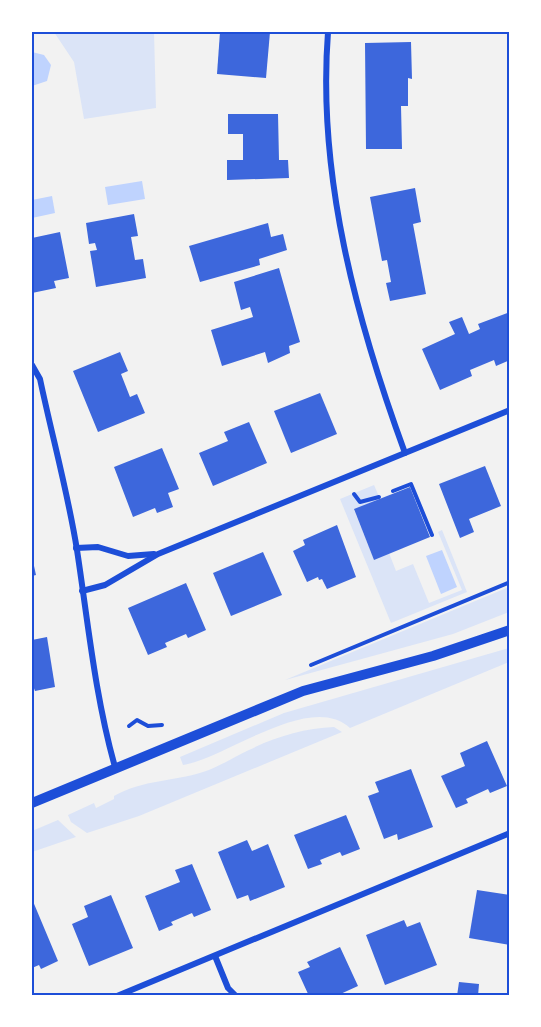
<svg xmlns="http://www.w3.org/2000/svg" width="541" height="1027" viewBox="0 0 541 1027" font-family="'Source Sans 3',sans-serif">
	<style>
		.green { fill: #dbe4f7 }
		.water { fill: #bfd3fe }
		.building { fill: #3d67dc }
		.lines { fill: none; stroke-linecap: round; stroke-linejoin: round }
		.path { stroke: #1d4ed8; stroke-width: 4 }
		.minor { stroke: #1d4ed8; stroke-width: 6 }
		.tertiary { stroke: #1d4ed8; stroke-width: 10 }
		.neatline { fill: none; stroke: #1d4ed8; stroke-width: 2 }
	</style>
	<rect width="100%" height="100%" fill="#f2f2f2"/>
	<g class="green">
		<polygon points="54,32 154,32 156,108 84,119 74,62"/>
		<polygon points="374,485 380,499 354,510 374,559 389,553 396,571 413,564 429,603 462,590 438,532 442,530 467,592 391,623 340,499"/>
		<polygon points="509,587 509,612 453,634 285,680"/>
		<path d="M509,648v14l-159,66c-40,-37 -123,30 -167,37l-3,-8 104,-44z"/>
		<path d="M334,727l8,5 -203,84 -52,17 -16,-11 -3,-7 26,-12 2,5 18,-9v-3c31,-17 58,-14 89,-24 16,-5 31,-15 46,-22 26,-13 56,-22 85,-23z"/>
		<polygon points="58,820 76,837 32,852 32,831"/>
	</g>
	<g class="water">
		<polygon points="32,52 44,55 51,65 47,81 32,86"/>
		<polygon points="142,181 145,199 108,205 105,187"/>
		<polygon points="52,196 55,213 32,218 32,200"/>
		<polygon points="442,550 457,587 441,594 426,556"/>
	</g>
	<g class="building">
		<polygon points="220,32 270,32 266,78 217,74"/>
		<polygon points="411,42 412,79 408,78 408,106 401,106 402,149 366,149 365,43"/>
		<polygon points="228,114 278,114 279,160 288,160 289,178 227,180 227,160 243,160 243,134 228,134"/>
		<polygon points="415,188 421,222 413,224 426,294 390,301 386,283 391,282 387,260 382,261 370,197"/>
		<polygon points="134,214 138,236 131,237 135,260 143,259 146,278 96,287 90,251 97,250 95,243 89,244 86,223"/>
		<polygon points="268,223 271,237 283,234 287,250 259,259 260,265 200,282 189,246"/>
		<polygon points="60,232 69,278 54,281 56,288 32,293 32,238"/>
		<polygon points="279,268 300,342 289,346 290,353 268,363 265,352 222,366 211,330 253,317 250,307 241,310 234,282"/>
		<polygon points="510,312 510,360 496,366 494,360 470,370 472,376 440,390 422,349 455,334 449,322 462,317 469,334 480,329 478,324"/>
		<polygon points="120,352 128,371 121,374 130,397 137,394 145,413 98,432 73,371"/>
		<polygon points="320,393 337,434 291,453 274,411"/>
		<polygon points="249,422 267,463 213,486 199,453 228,441 224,432"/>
		<polygon points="162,448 179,489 168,493 173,507 157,513 155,508 133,517 114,467"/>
		<polygon points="485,466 501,506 469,519 474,532 460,538 439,484"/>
		<polygon points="410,487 430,537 374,560 354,509"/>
		<polygon points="337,525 356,577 327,589 322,579 319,580 318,577 307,582 293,551 305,545 303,540"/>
		<polygon points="263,552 282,595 231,616 213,573"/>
		<polygon points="32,557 36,575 32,576"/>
		<polygon points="186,583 206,630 188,638 186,634 165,643 167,647 148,655 128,608"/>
		<polygon points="47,637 55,687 35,691 32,683 32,640"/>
		<polygon points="487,741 507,786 490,793 488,789 466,799 468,803 456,808 441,776 465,766 460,753"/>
		<polygon points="411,769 433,827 398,840 397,834 384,839 368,796 379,792 375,782"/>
		<polygon points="346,815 360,849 342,856 340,852 320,860 322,864 308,869 294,835"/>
		<polygon points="247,840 252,851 268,844 285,887 250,901 248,895 237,899 218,852"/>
		<polygon points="192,864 211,910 194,917 192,913 171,922 173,925 159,931 145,896 180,882 175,870"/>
		<polygon points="477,890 510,895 510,945 469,938"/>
		<polygon points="111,895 133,948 89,966 72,924 88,917 84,906"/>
		<polygon points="32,899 58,961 41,969 39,965 32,968"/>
		<polygon points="404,920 407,927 420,922 437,965 385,985 366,935"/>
		<polygon points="340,947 358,986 336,996 309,996 298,972 310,967 307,962"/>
		<polygon points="459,982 479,984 478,996 457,996"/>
	</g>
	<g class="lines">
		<g class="path">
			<polyline points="393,491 411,484 432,535"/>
			<polyline points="354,494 360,502 379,497"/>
			<polyline points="311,665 510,582"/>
			<polyline points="129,726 137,720 148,726 162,725"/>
		</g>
		<g class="minor">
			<path d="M328,32c-11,143 28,287 77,421"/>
			<path d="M32,365l8,14c12,57 28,114 37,171 11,72 18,146 38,217"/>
			<polyline points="76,548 98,547 128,556 154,554"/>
			<polyline points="82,591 105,585 158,554 510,410"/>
			<polyline points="215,956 228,988 236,996"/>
			<polyline points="117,996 510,833"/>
		</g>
		<polyline class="tertiary" points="32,803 303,691 433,656 510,630"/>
	</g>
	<rect width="541" height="1027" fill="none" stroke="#ffffff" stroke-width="66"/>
	<rect x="33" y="33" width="475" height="961" class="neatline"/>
</svg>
